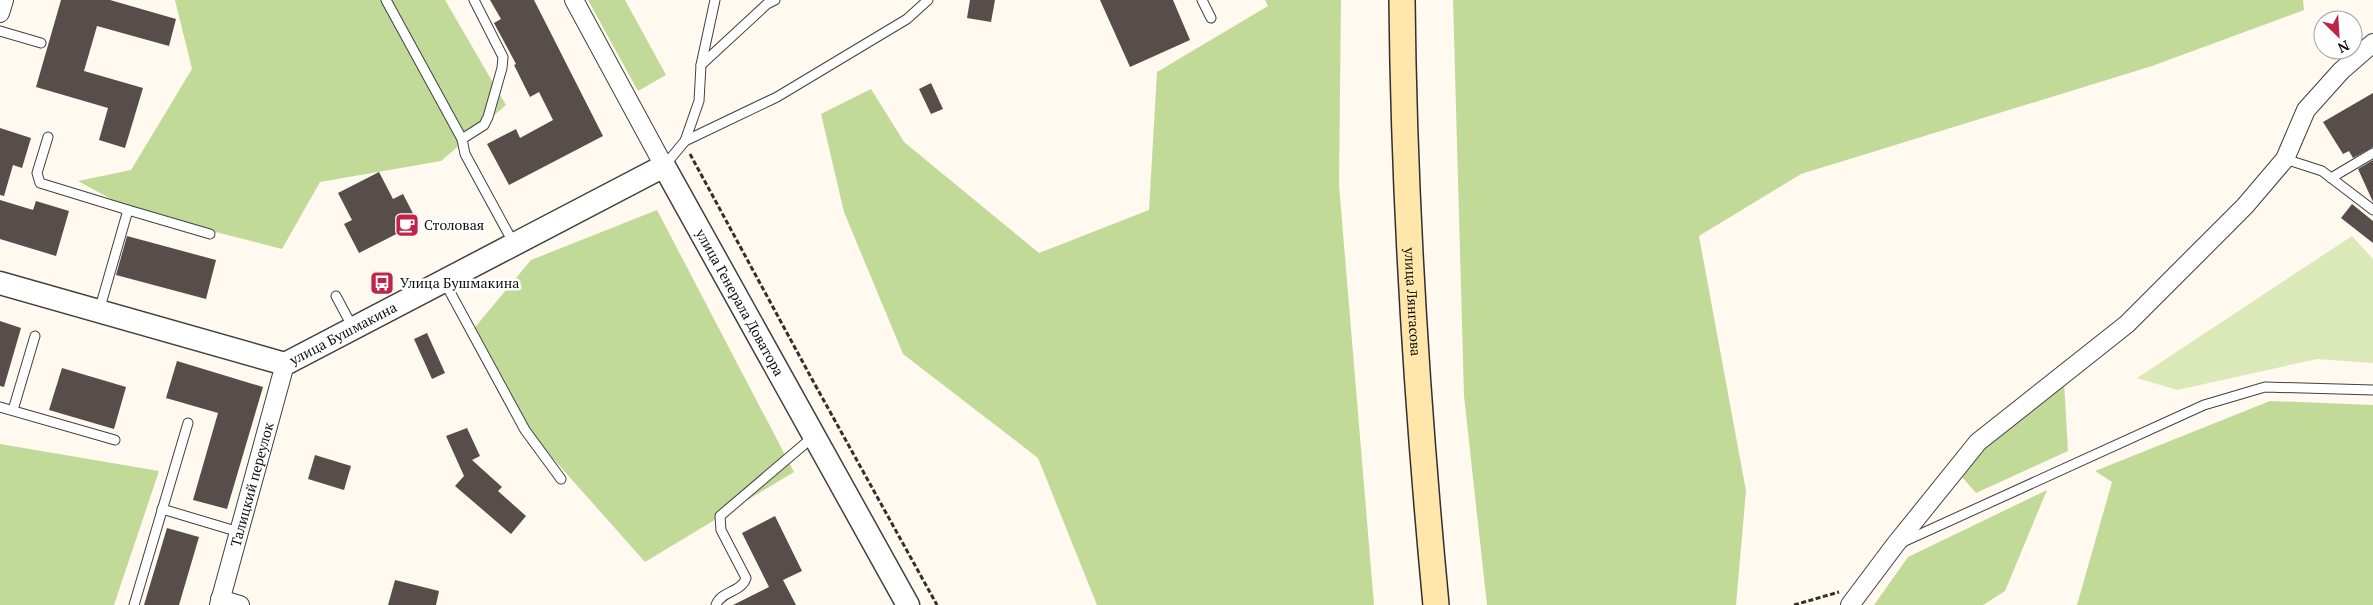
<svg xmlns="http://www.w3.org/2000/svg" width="2373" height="605" viewBox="0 0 2373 605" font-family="'PT Serif',serif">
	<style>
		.green { fill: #dbe9b8 }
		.forest { fill: #c2da97 }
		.building { fill: #574d4a }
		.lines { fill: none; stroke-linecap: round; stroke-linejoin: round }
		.service-casing { stroke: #414141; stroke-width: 11 }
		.minor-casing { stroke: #414141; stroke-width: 20 }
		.tertiary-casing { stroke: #414141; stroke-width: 25 }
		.secondary-casing { stroke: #303030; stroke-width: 28 }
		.path { stroke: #303030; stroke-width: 3; stroke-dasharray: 5 2.5; stroke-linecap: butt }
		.service { stroke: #fff; stroke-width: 9 }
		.minor { stroke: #fff; stroke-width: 18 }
		.tertiary { stroke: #fff; stroke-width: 22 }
		.secondary { stroke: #ffe6aa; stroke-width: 25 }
		.labels { text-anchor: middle; stroke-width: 5; stroke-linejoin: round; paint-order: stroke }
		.poi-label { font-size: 14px; fill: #0e0e0e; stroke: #fff; text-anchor: start }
		.street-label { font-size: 14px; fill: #0e0e0e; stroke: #fff }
	</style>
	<rect width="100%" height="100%" fill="#fff9ef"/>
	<polygon class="green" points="2352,236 2373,259 2373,363 2317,359 2177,390 2137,378"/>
	<g class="forest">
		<polygon points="175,0 445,0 506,105 441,161 320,182 282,249 133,211 78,181 131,170 192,69"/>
		<polygon points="588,0 625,0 666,75 638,91"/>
		<polygon points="1265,0 1341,0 1339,185 1374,605 1097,605 1038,458 903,354 844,212 821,114 871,89 904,142 1039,253 1149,210 1157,72 1268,6"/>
		<polygon points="1453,0 2303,0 2304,10 2152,66 1801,174 1699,236 1746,491 1736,605 1487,605 1464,396"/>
		<polygon points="657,210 794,472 645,562 534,437 471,332 531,260"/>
		<polygon points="2064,382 2068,451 1976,493 1962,477 1980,445"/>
		<polygon points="2270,401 2373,405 2373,605 2077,605 2112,482 2095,471"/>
		<polygon points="0,444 159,471 114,605 0,605"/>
		<polygon points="2047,490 2005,591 1983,605 1874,605 1908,557"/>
	</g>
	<g class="building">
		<polygon points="61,0 110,0 176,19 169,46 97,26 84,71 143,88 125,148 99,140 108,108 36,87"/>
		<polygon points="490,0 534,0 603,136 509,185 487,144 516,129 520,138 553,120 539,92 530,97 514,65 516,64 494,23 501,19"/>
		<polygon points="970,0 995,0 991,22 967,18"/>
		<polygon points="1100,0 1173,0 1190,40 1130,67"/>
		<polygon points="931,83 943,109 931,114 919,89"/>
		<polygon points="2373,93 2373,147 2353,158 2349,151 2343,154 2323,122"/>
		<polygon points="0,128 31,138 22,168 13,165 4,196 0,195"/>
		<polygon points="2373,160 2373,202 2358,169"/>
		<polygon points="379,172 393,199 403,194 418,223 359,253 344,224 352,220 338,193"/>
		<polygon points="0,200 33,210 36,201 69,211 56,256 0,239"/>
		<polygon points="2352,204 2373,221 2373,243 2341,218"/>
		<polygon points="127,236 216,260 206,299 116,275"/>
		<polygon points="0,321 21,328 4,387 0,386"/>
		<polygon points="427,333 445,373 432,379 414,339"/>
		<polygon points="177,361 263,387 227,509 193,500 218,413 166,398"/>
		<polygon points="62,368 126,387 114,429 49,410"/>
		<polygon points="467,428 480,456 472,460 502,487 498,491 526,516 511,534 455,486 464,476 446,436"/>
		<polygon points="315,455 351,466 344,490 308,479"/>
		<polygon points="775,516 802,571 783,580 796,605 733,605 769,587 742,533"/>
		<polygon points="167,528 199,537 179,605 144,605"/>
		<polygon points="395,580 439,591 436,605 388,605"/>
	</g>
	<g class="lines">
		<g class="service-casing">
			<g id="service">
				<polyline points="386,0 462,139"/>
				<polyline points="474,0 503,57 502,68 488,117 484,125 462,139 465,154 514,244"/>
				<polyline points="1202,0 1211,18"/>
				<polyline points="0,31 41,43"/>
				<polyline points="701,65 767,4 775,0"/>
				<polyline points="48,137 37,173 40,183 128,210 99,311"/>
				<polyline points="685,141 777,97 907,19 928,0"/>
				<polyline points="2285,159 2322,171 2373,210"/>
				<polyline points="665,165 685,141 699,101 701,65 715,0"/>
				<polyline points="2331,178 2373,153"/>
				<polyline points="128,210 210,234"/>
				<polyline points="444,281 525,430 561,479"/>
				<polyline points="336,296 353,328"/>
				<polyline points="0,407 115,440"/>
				<polyline points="13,410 35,336"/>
				<polyline points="162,509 239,532"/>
				<polyline points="1903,542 2204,405 2265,387 2373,390"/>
				<polyline points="134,605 188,423"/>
				<path d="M716,605c5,-14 26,-13 30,-27l-25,-48 -1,-14 94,-80"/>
			</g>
		</g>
		<g class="minor-casing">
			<g id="minor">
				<polyline points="574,0 664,166"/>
				<polyline points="0,13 4,0"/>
				<polyline points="220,599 240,605"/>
				<path id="s1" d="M219,605l66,-241"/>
				<polyline points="1850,605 1895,545 1978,442 2127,324 2245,206 2285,159 2306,110 2341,71 2373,43"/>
			</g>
		</g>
		<g class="tertiary-casing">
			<g id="tertiary">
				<path id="s2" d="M0,283l285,81 379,-198 244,439"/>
			</g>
		</g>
		<g class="secondary-casing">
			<g id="secondary">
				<path id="s3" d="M1402,0c2,202 15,404 34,605"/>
			</g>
		</g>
		<g class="path">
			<polyline points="690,154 813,381 937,605"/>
			<polyline points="1794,605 1839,592"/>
		</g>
		<use href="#service" class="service"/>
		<use href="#minor" class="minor"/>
		<use href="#tertiary" class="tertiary"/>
		<use href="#secondary" class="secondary"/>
	</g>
	<defs>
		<g id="cafe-square" transform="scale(1.25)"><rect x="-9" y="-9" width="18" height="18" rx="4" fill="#be2548" stroke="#fff"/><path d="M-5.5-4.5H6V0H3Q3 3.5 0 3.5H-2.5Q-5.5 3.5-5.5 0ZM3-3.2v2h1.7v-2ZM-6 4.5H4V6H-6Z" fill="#fff"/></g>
		<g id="bus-square" transform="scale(1.25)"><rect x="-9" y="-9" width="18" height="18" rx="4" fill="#be2548" stroke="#fff"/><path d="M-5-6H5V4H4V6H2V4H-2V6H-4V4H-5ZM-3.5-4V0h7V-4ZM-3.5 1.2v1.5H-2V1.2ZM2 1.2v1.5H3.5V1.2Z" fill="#fff"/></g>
	</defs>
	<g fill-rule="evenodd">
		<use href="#cafe-square" x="407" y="225"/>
		<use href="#bus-square" x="382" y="283"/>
	</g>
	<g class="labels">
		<g class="poi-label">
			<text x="424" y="230">Столовая</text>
			<text x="400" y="288">Улица Бушмакина</text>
		</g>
		<g class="street-label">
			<text dy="5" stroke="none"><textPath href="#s2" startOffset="880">улица Генерала Доватора</textPath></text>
			<text dy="5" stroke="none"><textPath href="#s3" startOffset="302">улица Лянгасова</textPath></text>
			<text dy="5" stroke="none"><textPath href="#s2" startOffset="362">улица Бушмакина</textPath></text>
			<text dy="5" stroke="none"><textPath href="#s1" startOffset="125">Талицкий переулок</textPath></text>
		</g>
	</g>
	<g transform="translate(2338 35) rotate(155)"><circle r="24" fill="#ffffff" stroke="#9f9f9f"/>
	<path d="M0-4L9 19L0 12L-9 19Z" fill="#be2548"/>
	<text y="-8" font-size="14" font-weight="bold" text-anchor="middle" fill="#0e0e0e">N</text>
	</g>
</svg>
